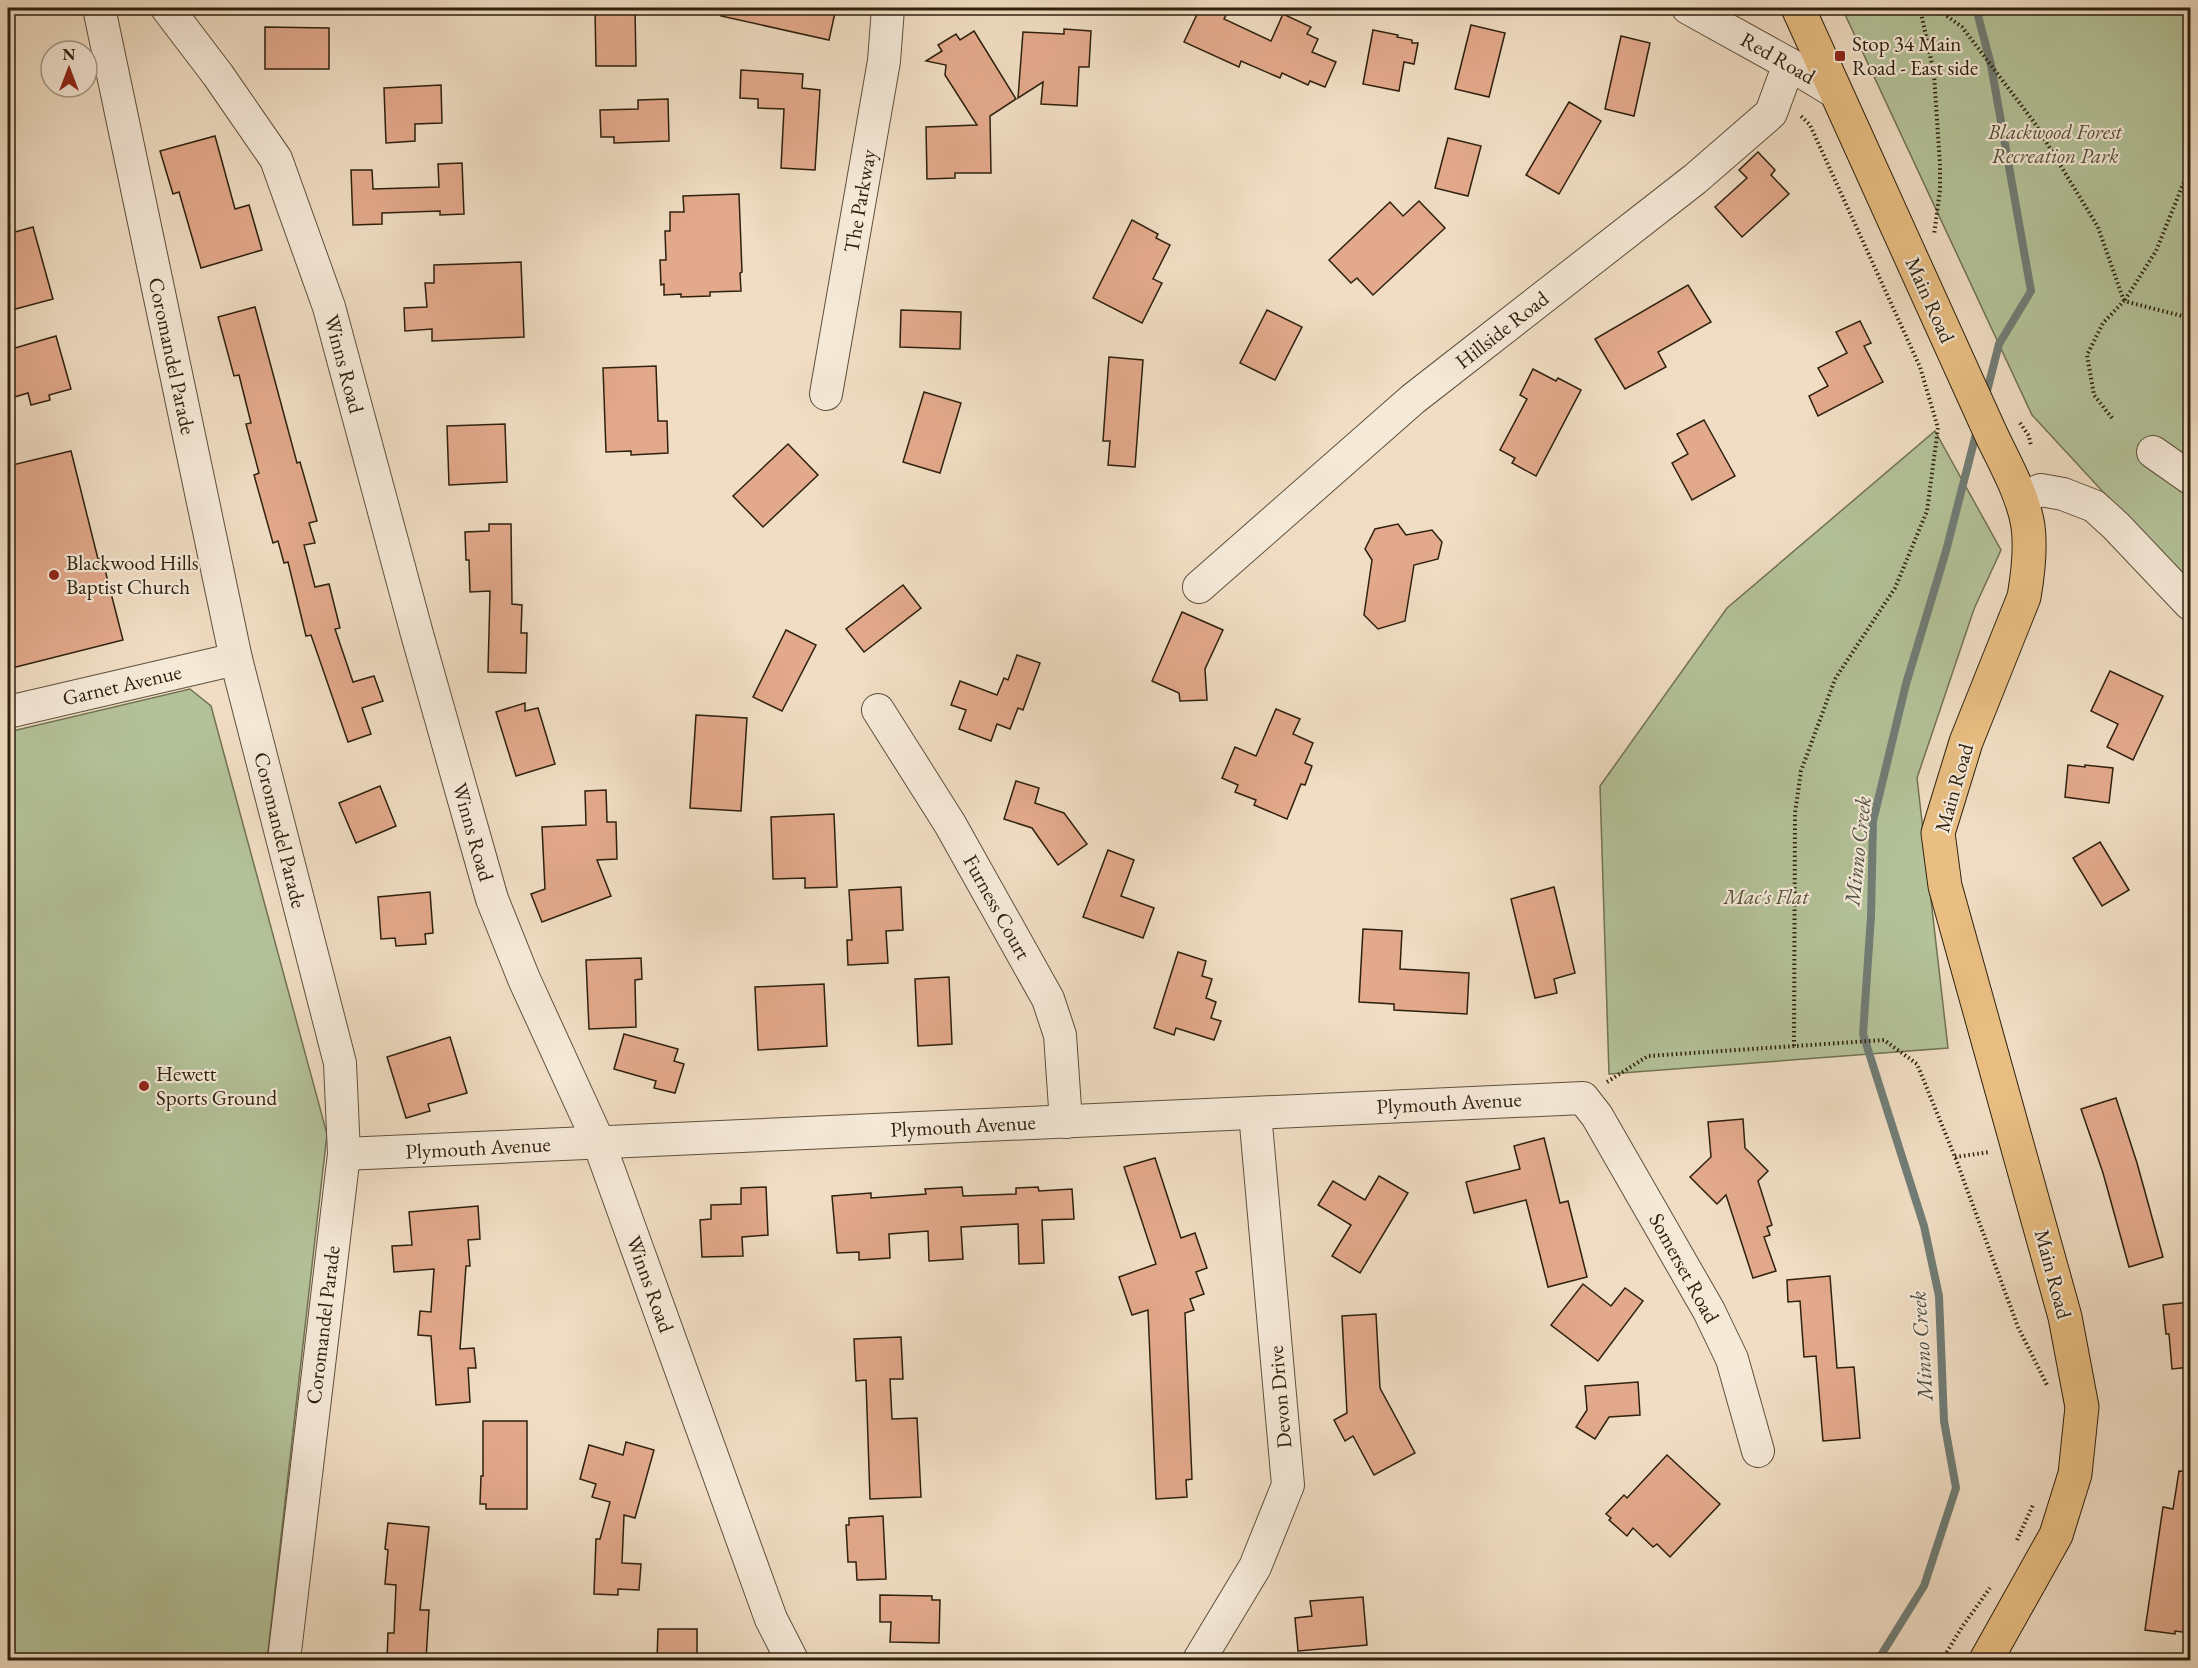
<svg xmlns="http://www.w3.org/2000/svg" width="2198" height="1668" viewBox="0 0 2198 1668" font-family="'EB Garamond',serif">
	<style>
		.green { fill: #b4c299; stroke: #717254; stroke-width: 1.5 }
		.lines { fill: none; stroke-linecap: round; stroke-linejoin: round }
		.stream { stroke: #717d76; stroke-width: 8 }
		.building { fill: #e3a98c; stroke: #2e210e; stroke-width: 1.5 }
		.minor-casing { stroke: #5e503b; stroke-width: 34 }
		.major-casing { stroke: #2e210e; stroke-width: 35 }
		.path { stroke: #2e210e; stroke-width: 4; stroke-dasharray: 1.5 3; stroke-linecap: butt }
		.minor { stroke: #f5e9d8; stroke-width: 32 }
		.major { stroke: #e8be82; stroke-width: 33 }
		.poi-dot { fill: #8f2418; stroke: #f5e9d8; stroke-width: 2 }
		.labels { text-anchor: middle; stroke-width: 4.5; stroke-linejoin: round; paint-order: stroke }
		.poi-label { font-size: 21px; fill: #2e210e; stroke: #f5e9d8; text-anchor: start }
		.street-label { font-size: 21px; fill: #2e210e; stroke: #f5e9d8 }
		.park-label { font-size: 21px; font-style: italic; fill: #565138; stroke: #f5e9d8 }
		.water-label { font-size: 22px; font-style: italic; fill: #4f4f42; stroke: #f5e9d8 }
	</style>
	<rect width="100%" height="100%" fill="#f0ddc3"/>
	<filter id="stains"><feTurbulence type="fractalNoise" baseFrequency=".00333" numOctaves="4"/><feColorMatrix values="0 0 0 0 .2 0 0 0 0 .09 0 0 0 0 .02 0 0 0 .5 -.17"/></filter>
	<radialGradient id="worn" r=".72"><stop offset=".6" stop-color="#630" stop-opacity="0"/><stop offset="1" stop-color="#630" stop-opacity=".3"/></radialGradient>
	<g class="green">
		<polygon points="1842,8 2190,8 2190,586 2032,415"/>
		<polygon points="1935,431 2001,550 1974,609 1917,778 1948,1048 1609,1074 1600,786 1727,608"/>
		<polygon points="190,689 211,706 327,1134 267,1660 8,1660 8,732"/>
	</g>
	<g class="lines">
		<g class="stream">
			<polyline points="1976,8 1991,65 2031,291 1999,344 1986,395"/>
			<polyline points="1878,1660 1924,1586 1956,1488 1944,1421 1939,1296 1924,1226 1863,1034 1871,916 1873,821 1906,684 1946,551 1977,430"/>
		</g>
	</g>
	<g class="building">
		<polygon points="595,8 635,8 636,66 596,66"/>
		<polygon points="722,8 836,8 829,40 721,16"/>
		<polygon points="1200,8 1230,8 1224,19 1271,41 1283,14 1311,27 1307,34 1318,39 1312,52 1336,62 1325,87 1310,81 1308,85 1282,73 1280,78 1241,61 1239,67 1184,42"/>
		<polygon points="1471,25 1505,33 1489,97 1455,89"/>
		<polygon points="265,27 329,28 329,69 265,69"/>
		<polygon points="1064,29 1091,31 1089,67 1079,67 1077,106 1041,104 1043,82 1018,98 1023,32 1064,34"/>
		<polygon points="1373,30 1398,35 1397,37 1412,40 1412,43 1418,43 1414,64 1404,62 1399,91 1363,84"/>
		<polygon points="974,31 1016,99 990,116 991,173 955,173 955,178 927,179 926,127 977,125 945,75 946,65 926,61 942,51 938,45 956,34 960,40"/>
		<polygon points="1621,36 1650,43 1634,116 1605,109"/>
		<polygon points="741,70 803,74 802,88 820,90 815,170 781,168 784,109 758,108 758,99 740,98"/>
		<polygon points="441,85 442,123 415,124 415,141 386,143 384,88"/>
		<polygon points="668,99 669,141 614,143 614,137 601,137 600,110 638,109 638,100"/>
		<polygon points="1569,102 1601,121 1559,194 1526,175"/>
		<polygon points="215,136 235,209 249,205 262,250 201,268 179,192 173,194 160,151"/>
		<polygon points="1448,138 1481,146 1468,196 1435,188"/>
		<polygon points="1758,152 1775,170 1771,175 1789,194 1742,237 1715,207 1747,178 1739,170"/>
		<polygon points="462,163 464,214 440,215 440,211 382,213 382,224 353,225 351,170 372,170 373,189 439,187 438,164"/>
		<polygon points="739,194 742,272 740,273 741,291 710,292 710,296 681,297 681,294 664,295 664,284 661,285 660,260 666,260 665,231 670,231 670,212 684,212 683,196"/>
		<polygon points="1419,201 1445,228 1373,295 1357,278 1351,283 1329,260 1390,202 1403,216"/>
		<polygon points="1132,220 1158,234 1156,238 1170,245 1153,279 1162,283 1142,323 1093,298"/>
		<polygon points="33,227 53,299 8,311 8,283 14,281 8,256 8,234"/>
		<polygon points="521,262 524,337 432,341 432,329 405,331 404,308 427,307 425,283 434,283 434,265"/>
		<polygon points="1688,285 1711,322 1658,352 1666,367 1625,389 1595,339"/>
		<polygon points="255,307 297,463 300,462 317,521 309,523 315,543 304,545 315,587 329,584 340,628 335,629 353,682 374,676 383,701 362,708 371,734 348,742 311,635 306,636 288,562 284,563 278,541 273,543 254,475 259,473 246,424 251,423 239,375 234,376 218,317"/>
		<polygon points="901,310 961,312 960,349 900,347"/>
		<polygon points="1267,310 1302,327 1275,380 1240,363"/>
		<polygon points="1860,321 1871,343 1864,346 1883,382 1818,416 1809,396 1828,386 1818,368 1847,353 1836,332"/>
		<polygon points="56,336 71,389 49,395 50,400 31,405 28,393 8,399 8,350"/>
		<polygon points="1109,357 1143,360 1135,467 1108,465 1110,441 1103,441"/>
		<polygon points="656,366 658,421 667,421 668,453 631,455 631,451 606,452 603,368"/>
		<polygon points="1533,369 1556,381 1558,378 1581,390 1536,476 1512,463 1515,458 1500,450 1527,399 1520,395"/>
		<polygon points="924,392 961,403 940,473 903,462"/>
		<polygon points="1704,420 1735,476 1692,500 1672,463 1688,454 1677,434"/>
		<polygon points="505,424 507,482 449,485 447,426"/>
		<polygon points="788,444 818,475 763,527 733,496"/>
		<polygon points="71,451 98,559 102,558 123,640 8,669 8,466"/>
		<polygon points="489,524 511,524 512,604 522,605 521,633 527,633 526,673 488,672 490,591 470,592 469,560 466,560 465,532 489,531"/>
		<polygon points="1398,524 1406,535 1432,530 1442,542 1438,559 1414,565 1405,621 1378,629 1364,615 1372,560 1365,549 1375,529"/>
		<polygon points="903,585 921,608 864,652 846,629"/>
		<polygon points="1182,612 1223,630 1205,669 1207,700 1180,701 1179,693 1152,681"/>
		<polygon points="786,630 816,645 782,711 753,697"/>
		<polygon points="1017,655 1040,663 1023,710 1018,708 1010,729 997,724 991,741 959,729 966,710 951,705 960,681 997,695 1004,678 1008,680"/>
		<polygon points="2110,671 2163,696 2133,760 2107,747 2118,724 2091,711"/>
		<polygon points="525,703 525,711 538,708 555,764 516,776 496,712"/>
		<polygon points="1276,709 1300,719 1293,734 1313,743 1305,763 1312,766 1305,785 1301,784 1287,819 1254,805 1256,800 1235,792 1238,785 1222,778 1235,747 1256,756"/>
		<polygon points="696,715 747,718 741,811 690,808"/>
		<polygon points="2068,765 2085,767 2085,765 2113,768 2109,803 2065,797"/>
		<polygon points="1016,781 1039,788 1035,803 1064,813 1087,844 1058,865 1032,828 1004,819"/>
		<polygon points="380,786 396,826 356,843 339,803"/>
		<polygon points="606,790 607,822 616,822 617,859 597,860 611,896 542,922 531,894 545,889 542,827 586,825 585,791"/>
		<polygon points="834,814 837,887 805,888 805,878 773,879 771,817"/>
		<polygon points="2100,842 2129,890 2102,906 2073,858"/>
		<polygon points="1108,850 1134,860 1121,896 1154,908 1143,938 1083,917"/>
		<polygon points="901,887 903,930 886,931 888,963 848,965 847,940 852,940 849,890"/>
		<polygon points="1554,887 1575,973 1554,979 1557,993 1535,998 1511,899"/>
		<polygon points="430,892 433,933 425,934 426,944 396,946 395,938 381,939 378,897"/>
		<polygon points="1363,929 1402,931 1400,969 1469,973 1467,1014 1394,1010 1394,1004 1359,1002"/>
		<polygon points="1178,952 1206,961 1202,976 1212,979 1206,998 1216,1002 1211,1018 1221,1021 1214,1040 1176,1028 1174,1035 1154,1028"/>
		<polygon points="641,958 642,979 635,980 636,1027 589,1029 586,960"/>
		<polygon points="949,977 952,1044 918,1046 915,979"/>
		<polygon points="824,984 827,1046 758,1050 755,987"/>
		<polygon points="624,1034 678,1049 674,1061 684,1064 675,1093 654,1088 656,1081 614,1069"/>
		<polygon points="450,1037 467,1093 428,1104 430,1111 406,1118 387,1057"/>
		<polygon points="2116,1098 2137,1163 2163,1257 2129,1267 2103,1173 2081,1109"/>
		<polygon points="1743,1119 1745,1148 1768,1171 1758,1181 1772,1225 1767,1227 1770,1235 1764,1237 1776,1271 1753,1278 1726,1195 1717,1204 1690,1177 1711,1157 1708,1122"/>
		<polygon points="1544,1138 1560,1203 1568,1201 1587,1277 1548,1287 1526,1200 1474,1213 1466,1182 1520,1169 1514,1146"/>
		<polygon points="1155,1158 1181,1238 1195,1233 1207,1268 1196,1272 1204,1294 1190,1299 1194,1310 1185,1313 1192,1479 1186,1480 1187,1497 1156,1499 1148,1310 1132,1315 1119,1277 1156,1264 1124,1167"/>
		<polygon points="1379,1176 1408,1193 1360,1273 1332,1256 1351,1225 1318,1205 1333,1181 1365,1200"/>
		<polygon points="766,1187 768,1235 742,1237 743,1256 702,1257 700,1220 711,1219 711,1205 741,1204 741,1188"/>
		<polygon points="962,1187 963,1196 1016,1194 1016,1188 1038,1187 1039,1191 1072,1189 1074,1219 1042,1220 1044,1263 1019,1264 1018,1224 961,1227 963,1259 929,1261 928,1231 889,1234 890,1258 859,1260 859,1252 837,1253 832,1196 871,1193 871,1198 926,1194 925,1189"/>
		<polygon points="478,1206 480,1239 468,1240 470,1266 466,1266 460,1349 474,1348 476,1368 468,1368 470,1402 436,1405 431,1336 418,1335 420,1311 431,1312 434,1269 394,1272 392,1246 412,1245 409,1212"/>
		<polygon points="1830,1276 1837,1368 1854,1367 1860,1438 1823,1441 1816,1356 1804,1357 1800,1301 1788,1302 1787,1280"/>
		<polygon points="1583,1284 1611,1306 1625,1288 1643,1301 1598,1361 1551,1325"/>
		<polygon points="2190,1302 2190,1367 2172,1369 2169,1334 2166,1334 2163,1305"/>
		<polygon points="1376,1314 1380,1388 1415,1453 1374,1475 1353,1436 1345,1441 1334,1420 1347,1413 1342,1316"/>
		<polygon points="901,1337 903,1379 890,1379 892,1419 917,1418 921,1497 870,1499 866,1380 856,1381 854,1339"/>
		<polygon points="1638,1382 1640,1415 1609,1417 1595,1439 1576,1427 1587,1410 1585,1386"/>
		<polygon points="483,1421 527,1421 527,1509 486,1509 486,1504 480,1504 481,1476 483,1476"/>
		<polygon points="626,1442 654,1450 635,1518 624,1515 622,1563 641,1564 639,1590 618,1589 618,1595 594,1594 596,1539 600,1539 610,1502 592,1497 596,1484 580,1479 589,1445 623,1455"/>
		<polygon points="1667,1455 1720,1504 1670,1557 1657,1544 1653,1547 1633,1528 1627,1536 1609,1520 1611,1518 1606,1514 1624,1495 1627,1498"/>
		<polygon points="2179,1471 2190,1472 2190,1633 2175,1631 2175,1634 2145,1630 2163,1507 2173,1509"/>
		<polygon points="883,1516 886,1579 857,1580 856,1562 848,1562 846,1525 849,1525 849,1518"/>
		<polygon points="388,1523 429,1527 420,1610 429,1610 426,1660 387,1660 388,1633 394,1633 396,1585 385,1584 388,1550 385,1549"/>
		<polygon points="880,1595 932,1596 932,1600 940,1600 939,1643 890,1642 891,1622 880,1622"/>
		<polygon points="1363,1597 1367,1645 1298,1651 1295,1618 1312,1616 1310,1601"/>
		<polygon points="658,1629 697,1629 697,1660 657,1660"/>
	</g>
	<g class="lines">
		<g class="minor-casing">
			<g id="minor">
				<polyline points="99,8 236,659 340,1063 344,1154 284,1660"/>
				<polyline points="167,8 218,75 276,159 329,307 417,634 492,899 524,979 599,1143 771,1619 792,1660"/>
				<polyline points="1688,8 1789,64 1835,92"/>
				<polyline points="826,394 884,61 888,8"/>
				<polyline points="2153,452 2190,478"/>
				<polyline points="2020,498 2041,490 2063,494 2094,506 2116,526 2190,604"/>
				<polyline points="1199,587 1413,399 1695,179 1771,113 1789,64"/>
				<polyline points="878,710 950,824 1048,999 1060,1035 1066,1122"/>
				<polyline points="8,712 236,659"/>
				<polyline points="344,1154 1583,1098 1597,1116 1709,1311 1732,1359 1758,1451"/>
				<polyline points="1199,1660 1255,1567 1288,1485 1255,1113"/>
			</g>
		</g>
		<g class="major-casing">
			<path id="major" d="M1798,8l193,426c13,28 32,60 37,92 3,23 0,48 -4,71l-58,145 -28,91 7,53 120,431 17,90 -7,67 -19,61 -70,125"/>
		</g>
		<g class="path">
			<polyline points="1920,8 1934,74 1940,165 1940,190 1934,235"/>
			<polyline points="1936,8 1962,27 2034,122 2098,227 2124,301"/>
			<polyline points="2186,8 2190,68"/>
			<polyline points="2125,300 2156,251 2190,167"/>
			<polyline points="2112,418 2094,395 2087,355 2103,323 2124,301 2190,318"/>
			<polyline points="2020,423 2029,436 2031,446"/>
			<polyline points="1794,1046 1795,813 1801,771 1835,679 1895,588 1927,511 1938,428 1920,367 1810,125 1801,116"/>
			<polyline points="1607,1082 1648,1056 1884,1040 1917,1064 1955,1157 2018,1327 2047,1385"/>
			<polyline points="1955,1157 1990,1152"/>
			<polyline points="2017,1540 2033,1505"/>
			<polyline points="1942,1660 1962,1627 1990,1588"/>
		</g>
		<use href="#minor" class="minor"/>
		<use href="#major" class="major"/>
	</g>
	<g class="poi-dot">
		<rect x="1834" y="50" width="12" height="12" rx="3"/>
		<circle cx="54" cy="575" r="6"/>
		<circle cx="144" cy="1086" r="6"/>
	</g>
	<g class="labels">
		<g class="poi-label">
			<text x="1852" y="51">Stop 34 Main<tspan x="1852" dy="24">Road - East side</tspan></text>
			<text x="66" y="570">Blackwood Hills<tspan x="66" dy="24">Baptist Church</tspan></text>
			<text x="156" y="1081">Hewett<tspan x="156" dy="24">Sports Ground</tspan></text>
		</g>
		<g class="street-label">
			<text transform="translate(1778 58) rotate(30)" y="7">Red Road</text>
			<text transform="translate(860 201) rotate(-80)" y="7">The Parkway</text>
			<text transform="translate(1930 300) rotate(66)" y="7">Main Road</text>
			<text transform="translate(1502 330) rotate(-38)" y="7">Hillside Road</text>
			<text transform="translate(172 356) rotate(78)" y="7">Coromandel Parade</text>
			<text transform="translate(344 364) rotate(75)" y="7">Winns Road</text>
			<text transform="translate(122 685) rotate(-13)" y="7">Garnet Avenue</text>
			<text transform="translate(1954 788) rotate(-74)" y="7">Main Road</text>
			<text transform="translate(280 830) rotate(76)" y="7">Coromandel Parade</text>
			<text transform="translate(473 832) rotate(74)" y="7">Winns Road</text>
			<text transform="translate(997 907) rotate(61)" y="7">Furness Court</text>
			<text transform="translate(1449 1103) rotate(-3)" y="7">Plymouth Avenue</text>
			<text transform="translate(963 1126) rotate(-3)" y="7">Plymouth Avenue</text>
			<text transform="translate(478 1148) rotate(-3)" y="7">Plymouth Avenue</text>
			<text transform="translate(1684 1268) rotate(61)" y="7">Somerset Road</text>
			<text transform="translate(2053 1274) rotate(75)" y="7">Main Road</text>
			<text transform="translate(650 1284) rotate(70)" y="7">Winns Road</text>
			<text transform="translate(323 1325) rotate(-83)" y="7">Coromandel Parade</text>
			<text transform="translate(1280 1397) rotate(-95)" y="7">Devon Drive</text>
		</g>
		<g class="park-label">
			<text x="2055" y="139">Blackwood Forest<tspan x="2055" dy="24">Recreation Park</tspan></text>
			<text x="1766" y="904">Mac's Flat</text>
		</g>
		<g class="water-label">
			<text transform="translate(1857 851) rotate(-84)" y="8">Minno Creek</text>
			<text transform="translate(1921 1346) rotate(-94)" y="8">Minno Creek</text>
		</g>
	</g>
	<rect width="2198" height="1668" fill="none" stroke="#f0ddc3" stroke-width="30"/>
	<rect x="9" y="9" width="2180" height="1650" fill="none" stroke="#2e210e" stroke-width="3"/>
	<rect x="15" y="15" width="2168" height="1638" fill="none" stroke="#2e210e" stroke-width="1.5"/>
	<g transform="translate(69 69)"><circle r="28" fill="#f5e9d8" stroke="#a59987" stroke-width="1.5"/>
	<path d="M0-4.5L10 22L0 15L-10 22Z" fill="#8f2418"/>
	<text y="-9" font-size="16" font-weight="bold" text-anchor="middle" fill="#2e210e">N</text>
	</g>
	<rect width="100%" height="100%" filter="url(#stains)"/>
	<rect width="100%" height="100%" fill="url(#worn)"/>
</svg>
